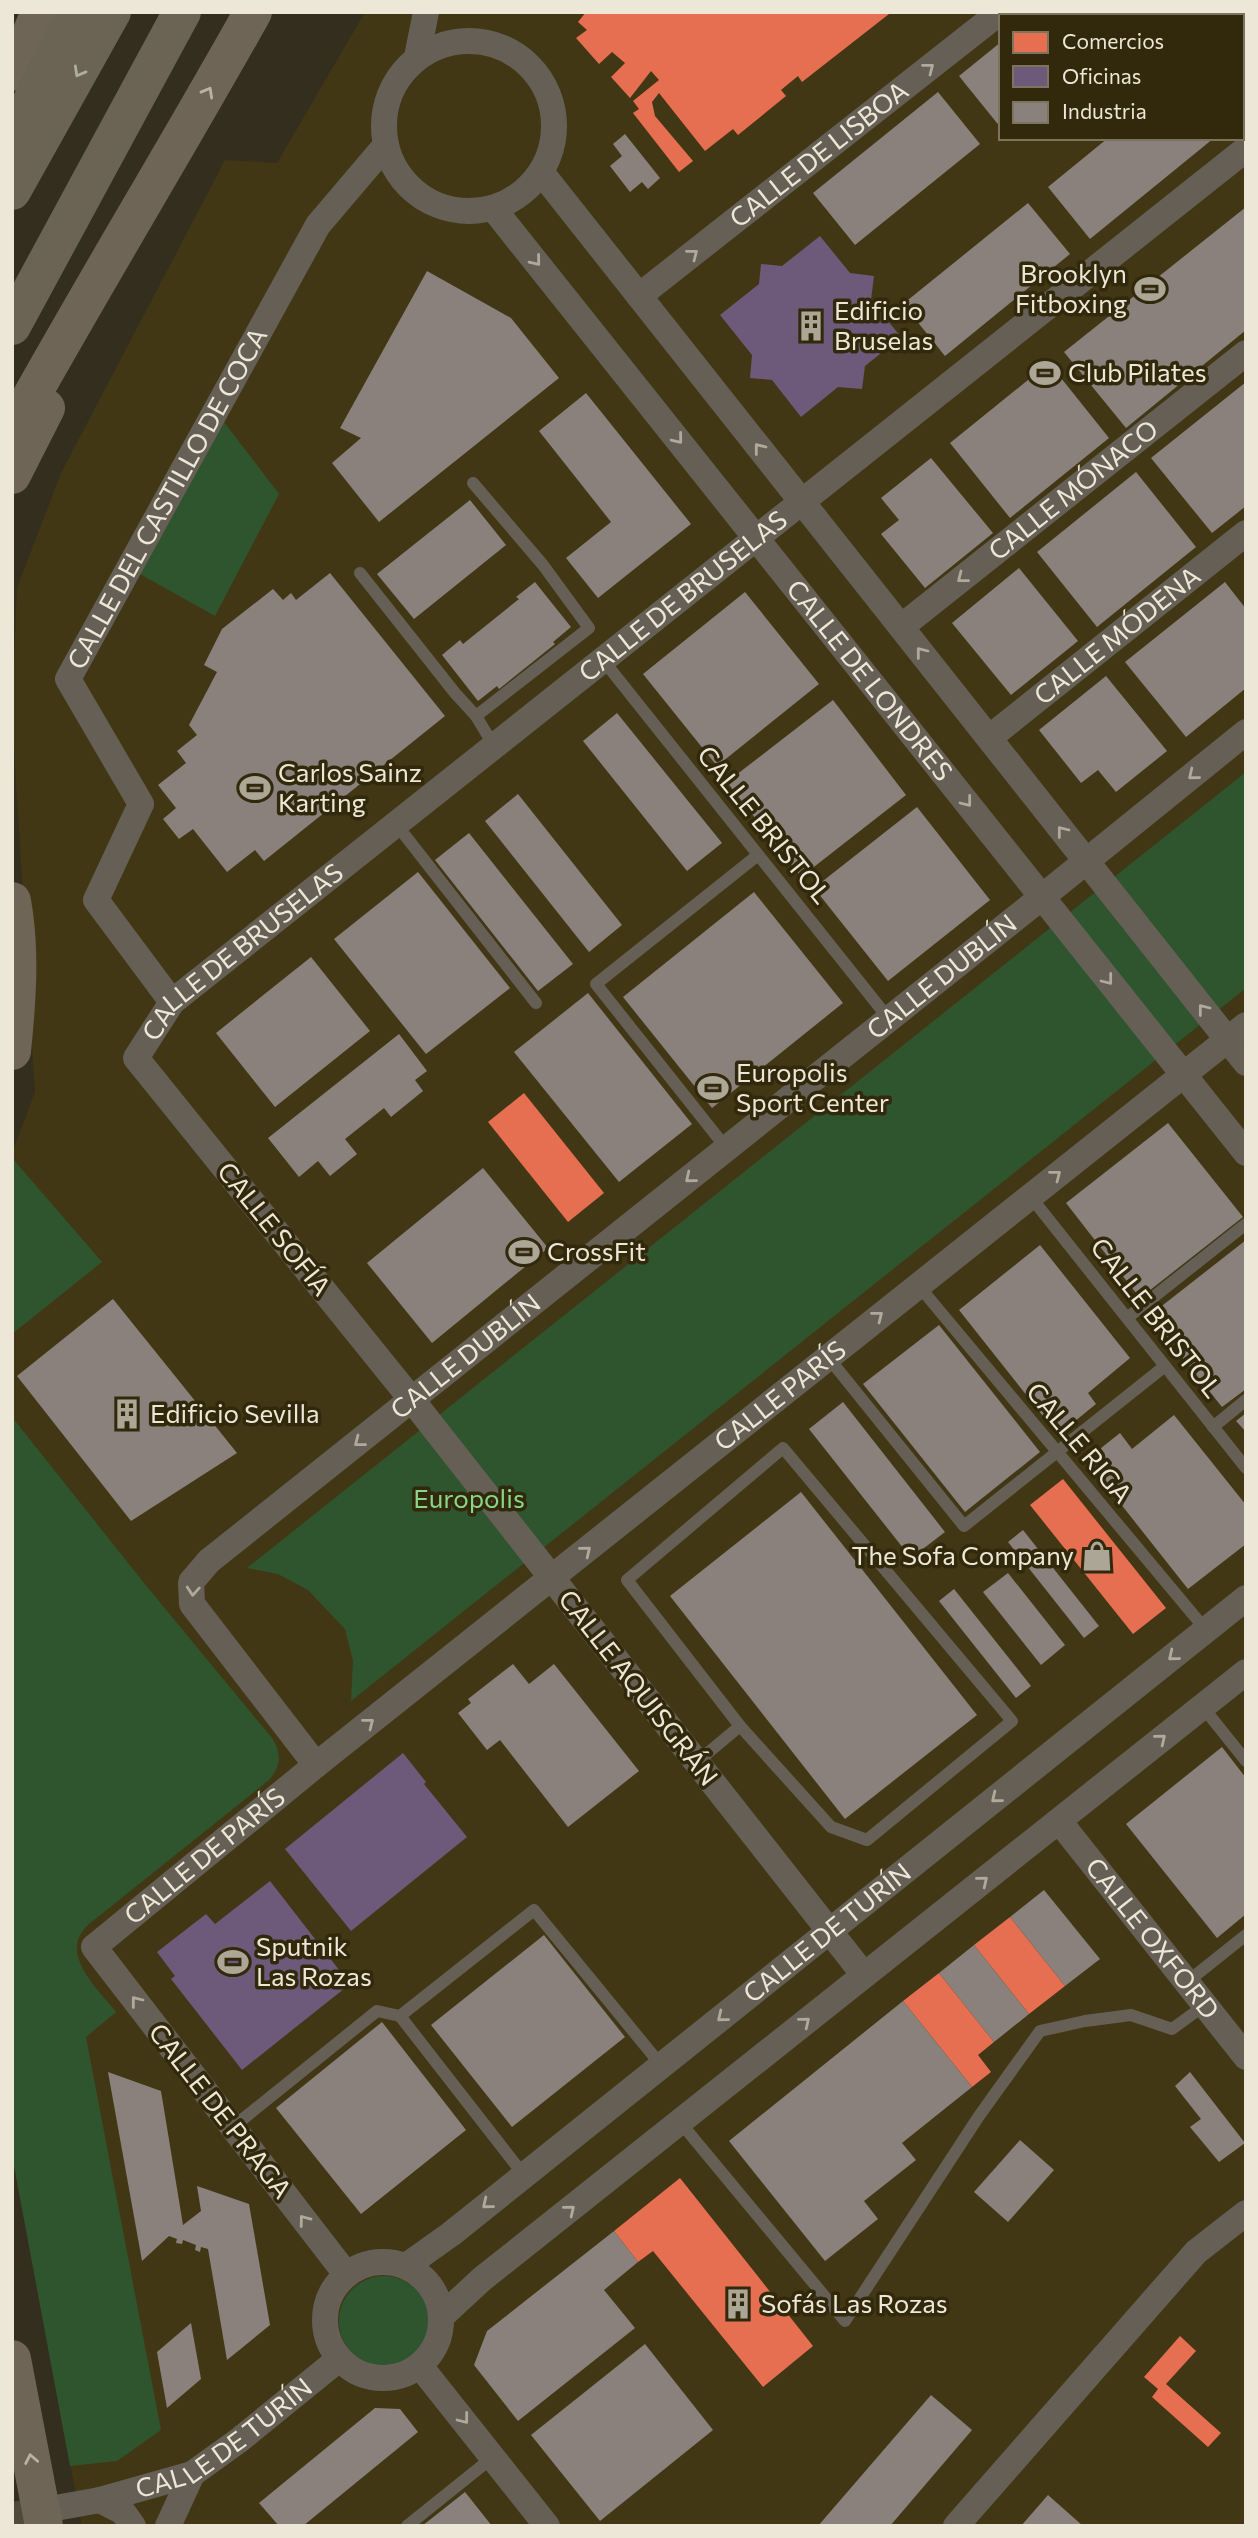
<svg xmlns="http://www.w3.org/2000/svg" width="1258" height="2538" viewBox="0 0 1258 2538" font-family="Commissioner,sans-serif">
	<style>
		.built { fill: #423714; fill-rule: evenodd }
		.green { fill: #2f552e }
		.shops { fill: #e76f51 }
		.offices { fill: #6d597a }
		.industry { fill: #8a817c }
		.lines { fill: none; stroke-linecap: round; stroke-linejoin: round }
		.minor-tunnel { stroke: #504a3a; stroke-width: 26; stroke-dasharray: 26 13; stroke-linecap: butt }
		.service { stroke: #665f55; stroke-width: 12 }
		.minor { stroke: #665f55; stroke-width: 26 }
		.trunk { stroke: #6e6556; stroke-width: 38 }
		.motorway { stroke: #6b6354; stroke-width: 38 }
		.oneway { stroke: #b0aa9c }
		.oneway2 { stroke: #b2ac9c }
		.oneway3 { stroke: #bab3a3 }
		.labels { text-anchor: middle; stroke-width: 7; stroke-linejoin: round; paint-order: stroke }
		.street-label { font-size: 26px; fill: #ede7d7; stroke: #32280b }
		.poi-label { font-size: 26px; fill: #ede7d7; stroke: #32280b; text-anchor: start }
		.park-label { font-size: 26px; fill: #88d68a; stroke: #32280b }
	</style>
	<rect width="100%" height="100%" fill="#342e1e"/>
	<path class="built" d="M365,12h881v2514h-1164l-70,-371v-1002l23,-61 -23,-378 5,-126 44,-115 164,-313 52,3zM1001,16h241v122h-241z"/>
	<g class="green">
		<polygon points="221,418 279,494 215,616 140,574"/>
		<polygon points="1246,772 1246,988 351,1701 353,1661 345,1629 308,1590 278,1574 247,1568"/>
		<polygon points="12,1158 102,1262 12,1334"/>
		<path d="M12,1417l136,171 124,150c10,15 9,29 -3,42l-180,144c-32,29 8,64 27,88l-30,25 75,393 -44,31 -47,5 -58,-311z"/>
		<circle cx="384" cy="2321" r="45"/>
	</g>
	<g class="shops">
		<polygon points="586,12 888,12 889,14 802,82 798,76 781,90 786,96 738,135 733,129 705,151 659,93 652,102 655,116 693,161 679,172 633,113 639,109 633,101 659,80 651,71 630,98 611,77 625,63 612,52 599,64 576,38 587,30 578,22"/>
		<polygon points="524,1093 604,1193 568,1222 488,1122"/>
		<polygon points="1063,1479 1166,1608 1133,1634 1030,1505"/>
		<polygon points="1010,1917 1065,1986 1029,2014 974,1945"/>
		<polygon points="939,1973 994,2042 978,2055 991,2072 972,2087 903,2001"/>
		<polygon points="680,2178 813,2346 763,2387 653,2251 638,2262 614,2231"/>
		<polygon points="1180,2336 1196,2351 1166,2384 1221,2433 1208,2447 1152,2397 1158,2389 1144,2377"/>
	</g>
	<g class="offices">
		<polygon points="820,236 850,273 874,276 871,300 901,337 865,366 862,389 838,387 801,417 772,380 750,378 752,355 720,315 759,284 761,264 782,266"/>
		<polygon points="403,1753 426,1782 424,1784 467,1837 351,1931 285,1849"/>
		<polygon points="270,1881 350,1984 242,2070 171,1979 175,1976 157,1952 206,1914 215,1924"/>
	</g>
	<g class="industry">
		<polygon points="1037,12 1143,12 1139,16 1033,16"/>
		<polygon points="1209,12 1246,12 1246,58 1242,54 1242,16 1212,16"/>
		<polygon points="1001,42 1001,128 959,76"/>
		<polygon points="938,92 980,144 855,245 813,193"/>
		<polygon points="625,134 660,178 648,189 642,182 630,192 610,166 622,156 613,144"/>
		<polygon points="1108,138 1214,138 1090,239 1048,187"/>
		<polygon points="1028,203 1070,254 945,356 903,304"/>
		<polygon points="1246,207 1246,330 1126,428 1064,352"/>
		<polygon points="427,271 511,318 559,378 379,522 332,463 361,438 340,428"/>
		<polygon points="1049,363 1109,438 1010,518 950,443"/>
		<polygon points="1246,382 1246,506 1212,533 1151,458"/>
		<polygon points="586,393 691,524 598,598 566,558 611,522 539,431"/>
		<polygon points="931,458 993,533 925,588 881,534 899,520 881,498"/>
		<polygon points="1136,472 1196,547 1097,627 1037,552"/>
		<polygon points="470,500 506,545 414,619 377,574"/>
		<polygon points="1019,568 1078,641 1011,695 952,623"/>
		<polygon points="330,573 445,716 264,861 255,850 227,872 193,829 179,839 163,819 176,808 158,785 186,763 177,751 197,735 189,725 217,672 204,665 222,629 273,589 283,600 291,593 296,600"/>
		<polygon points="535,582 571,627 553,642 555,644 499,689 497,686 478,701 442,655 460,640 463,644 519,599 516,597"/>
		<polygon points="1225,582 1246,609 1246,688 1186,737 1125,662"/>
		<polygon points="745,592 819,684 717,766 643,674"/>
		<polygon points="1106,676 1167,751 1116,792 1098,770 1081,783 1039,730"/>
		<polygon points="833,700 906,795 801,877 727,782"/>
		<polygon points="617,713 722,843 687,871 583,741"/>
		<polygon points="518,794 622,925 589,952 485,821"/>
		<polygon points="917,807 990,900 888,981 814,888"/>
		<polygon points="469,833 573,964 538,991 435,860"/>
		<polygon points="418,872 510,988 426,1054 334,939"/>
		<polygon points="754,892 843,1003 712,1108 623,997"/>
		<polygon points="311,957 370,1031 275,1107 216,1033"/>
		<polygon points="588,993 692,1124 619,1182 514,1052"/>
		<polygon points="399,1034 427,1071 415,1080 423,1091 391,1117 384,1108 345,1139 357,1154 330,1176 318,1161 299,1177 268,1138"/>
		<polygon points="1168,1123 1243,1217 1140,1298 1066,1203"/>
		<polygon points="483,1168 548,1248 432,1343 367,1263"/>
		<polygon points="1246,1240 1246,1389 1222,1407 1149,1316"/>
		<polygon points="1040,1245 1130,1358 1088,1393 1096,1404 1058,1435 959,1310"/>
		<polygon points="113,1299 237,1453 131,1521 17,1376"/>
		<polygon points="939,1325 1040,1452 965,1512 863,1384"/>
		<polygon points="843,1402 945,1532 911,1558 809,1429"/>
		<polygon points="1246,1413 1246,1432 1236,1421"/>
		<polygon points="1174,1415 1246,1505 1246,1544 1188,1589 1086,1460 1120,1433 1132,1449"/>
		<polygon points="801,1492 977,1715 845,1819 670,1596"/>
		<polygon points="1023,1530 1099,1626 1084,1638 1008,1542"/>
		<polygon points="1008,1573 1065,1645 1041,1665 983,1592"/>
		<polygon points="954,1589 1031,1686 1016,1698 939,1601"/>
		<polygon points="513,1664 529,1684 554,1664 639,1771 568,1827 500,1740 487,1750 458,1713 471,1703 468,1699"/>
		<polygon points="1222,1747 1246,1778 1246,1914 1217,1938 1126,1824"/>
		<polygon points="1044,1890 1100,1959 1065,1986 1010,1917"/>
		<polygon points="544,1935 625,2037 512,2127 431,2025"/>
		<polygon points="974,1945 1029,2014 994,2042 939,1973"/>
		<polygon points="903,2001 972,2087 902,2143 916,2160 864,2201 878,2219 825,2261 729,2141"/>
		<polygon points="382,2022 466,2130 361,2214 276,2108"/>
		<polygon points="108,2072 161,2091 183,2225 201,2211 197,2186 249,2204 270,2325 227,2360 208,2249 201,2247 200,2252 195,2250 196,2245 183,2240 182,2244 176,2243 177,2239 169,2236 142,2261"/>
		<polygon points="1190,2072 1245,2143 1219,2162 1190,2127 1201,2119 1175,2086"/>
		<polygon points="1020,2140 1054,2170 1008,2222 974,2192"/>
		<polygon points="614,2231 638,2262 604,2290 635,2328 518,2421 474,2365 487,2331"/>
		<polygon points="191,2323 201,2379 167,2408 157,2352"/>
		<polygon points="645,2344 713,2430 600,2521 531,2435"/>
		<polygon points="931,2395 972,2430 890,2526 818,2526"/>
		<polygon points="375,2408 400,2409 418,2432 303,2526 279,2526 259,2503"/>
		<polygon points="465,2492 492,2526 422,2526"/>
		<polygon points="1048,2495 1083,2526 1021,2526"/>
	</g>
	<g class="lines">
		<polyline class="minor-tunnel" points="12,2515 56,2508"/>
		<g class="service">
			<polyline points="473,483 543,565 589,628 476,716"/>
			<polyline points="360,573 455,693 476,716 494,746"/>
			<polyline points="603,660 889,1019"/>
			<polyline points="396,824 536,1003"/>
			<polyline points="727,1149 596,984 758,855"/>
			<polyline points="1030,1196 1246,1468"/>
			<polyline points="918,1285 1206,1630"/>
			<polyline points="1127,1318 1246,1224"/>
			<polyline points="827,1356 964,1526 1165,1366"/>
			<polyline points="1213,1427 1246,1400"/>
			<polygon points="783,1448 1012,1721 867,1840 831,1827 740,1726 627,1580"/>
			<polyline points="1202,1706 1246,1761"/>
			<polyline points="697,1762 740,1726"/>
			<polyline points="1187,1982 1246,1935"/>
			<polyline points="400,2016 523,2174"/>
			<polyline points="680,2122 845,2321 979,2116 1040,2031 1085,2021 1131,2015 1172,2029 1205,2005"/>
			<polyline points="233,2127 377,2011 400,2016 534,1910 661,2065"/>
			<polyline points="407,2526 493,2457"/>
		</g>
		<g class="minor">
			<polyline points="1173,12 1176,16"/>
			<circle cx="469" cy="126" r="85"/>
			<polyline points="417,57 426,12"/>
			<polyline points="1242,96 1246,100"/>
			<polyline points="541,172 1246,1063"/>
			<path id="s1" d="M493,208l753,945"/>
			<path id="s2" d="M639,296l361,-284"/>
			<path id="s3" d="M901,627l345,-274"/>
			<path id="s4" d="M989,738l257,-205"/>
			<path id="s5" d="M172,1002l-76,-102 45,-96 -73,-125 250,-454 68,-80"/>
			<path id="s6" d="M316,1765l-124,-161 -1,-22 18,-21 833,-664 204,-165"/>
			<path id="s7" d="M1059,1821l187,236"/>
			<path id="s8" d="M864,1975l-452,-575 -276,-342 36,-56 1074,-853"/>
			<circle cx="383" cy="2320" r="58"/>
			<path id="s9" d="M406,2266l45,-32 795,-636"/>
			<path id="s10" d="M346,2274l-252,-327 222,-182 930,-740"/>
			<polyline points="442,2316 482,2279 1246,1672"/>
			<polyline points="420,2366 547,2526"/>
			<polyline points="100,2500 123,2512 133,2526"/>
			<path id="s11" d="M61,2507l39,-7 92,-26 46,-33 101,-82"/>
			<polyline points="168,2526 192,2474"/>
			<polyline points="956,2526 1196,2252 1246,2213"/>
		</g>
		<g class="trunk">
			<polyline points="12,72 21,58 40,12"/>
			<path d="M12,431c78,-141 162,-278 241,-419"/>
			<polyline points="12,475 46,408"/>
			<path d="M12,901c9,49 5,100 0,150"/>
			<polyline points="12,2359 44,2526"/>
		</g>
		<g class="motorway">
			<polyline points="13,138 77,12"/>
			<polyline points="12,191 112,12"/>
			<polyline points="12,326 182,12"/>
		</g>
	</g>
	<defs><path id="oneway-chevron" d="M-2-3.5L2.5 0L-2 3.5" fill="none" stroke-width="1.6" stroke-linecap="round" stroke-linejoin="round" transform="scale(1.75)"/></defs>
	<g class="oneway">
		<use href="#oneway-chevron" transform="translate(929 68) rotate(-38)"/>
		<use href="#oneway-chevron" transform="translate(693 254) rotate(-38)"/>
		<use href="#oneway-chevron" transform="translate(536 261) rotate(51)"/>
		<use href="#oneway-chevron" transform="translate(678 439) rotate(51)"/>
		<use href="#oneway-chevron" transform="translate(759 448) rotate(-128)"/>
		<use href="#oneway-chevron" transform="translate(962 578) rotate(142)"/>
		<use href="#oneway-chevron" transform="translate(921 652) rotate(-128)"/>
		<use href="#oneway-chevron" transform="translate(1193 775) rotate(141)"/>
		<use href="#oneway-chevron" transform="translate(967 802) rotate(52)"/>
		<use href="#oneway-chevron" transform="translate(1062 831) rotate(-128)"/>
		<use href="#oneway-chevron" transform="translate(1108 980) rotate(52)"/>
		<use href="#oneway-chevron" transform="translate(1203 1009) rotate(-128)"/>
		<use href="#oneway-chevron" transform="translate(1056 1175) rotate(-38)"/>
		<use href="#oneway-chevron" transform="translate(690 1178) rotate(141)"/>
		<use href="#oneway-chevron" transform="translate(878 1316) rotate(-38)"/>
		<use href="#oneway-chevron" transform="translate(359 1442) rotate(142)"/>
		<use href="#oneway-chevron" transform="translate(586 1551) rotate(-39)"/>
		<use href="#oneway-chevron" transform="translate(193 1591) rotate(94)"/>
		<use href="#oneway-chevron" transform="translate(1173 1656) rotate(141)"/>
		<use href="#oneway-chevron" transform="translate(369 1723) rotate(-38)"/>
		<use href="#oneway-chevron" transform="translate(1161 1739) rotate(-39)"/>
		<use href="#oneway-chevron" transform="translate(996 1798) rotate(141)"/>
		<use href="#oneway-chevron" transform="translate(983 1881) rotate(-39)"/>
		<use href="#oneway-chevron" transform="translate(136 2001) rotate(-128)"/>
		<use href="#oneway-chevron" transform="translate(722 2017) rotate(141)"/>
		<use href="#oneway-chevron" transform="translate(805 2022) rotate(-39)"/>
		<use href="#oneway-chevron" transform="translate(487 2204) rotate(141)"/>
		<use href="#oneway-chevron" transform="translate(570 2210) rotate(-39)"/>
		<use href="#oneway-chevron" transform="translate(304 2220) rotate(-127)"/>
		<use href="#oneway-chevron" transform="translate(464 2419) rotate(52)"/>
	</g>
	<use class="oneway2" href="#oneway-chevron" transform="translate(79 72) rotate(119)"/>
	<g class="oneway3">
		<use href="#oneway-chevron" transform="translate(208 92) rotate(-61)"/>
		<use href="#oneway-chevron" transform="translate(31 2459) rotate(-101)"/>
	</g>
	<defs>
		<g id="stadium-bare" transform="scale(2.415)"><path d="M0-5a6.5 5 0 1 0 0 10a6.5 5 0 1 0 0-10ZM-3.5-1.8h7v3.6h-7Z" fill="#aca696" stroke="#32280b" stroke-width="2.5" paint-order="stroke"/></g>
		<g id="building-bare" transform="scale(2.415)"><path d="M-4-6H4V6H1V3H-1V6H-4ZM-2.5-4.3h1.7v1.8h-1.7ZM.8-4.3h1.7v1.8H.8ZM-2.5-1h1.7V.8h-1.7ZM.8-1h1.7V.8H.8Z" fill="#aca696" stroke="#32280b" stroke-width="2.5" paint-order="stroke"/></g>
		<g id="shop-bare" transform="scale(2.415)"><path d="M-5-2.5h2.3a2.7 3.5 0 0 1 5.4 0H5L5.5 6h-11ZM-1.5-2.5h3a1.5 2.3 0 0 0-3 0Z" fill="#aca696" stroke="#32280b" stroke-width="2.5" paint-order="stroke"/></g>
	</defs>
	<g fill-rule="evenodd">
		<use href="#stadium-bare" x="1150" y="289"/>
		<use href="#building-bare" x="811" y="326"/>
		<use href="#stadium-bare" x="1045" y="373"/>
		<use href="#stadium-bare" x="255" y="788"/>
		<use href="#stadium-bare" x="713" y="1088"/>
		<use href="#stadium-bare" x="524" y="1252"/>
		<use href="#building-bare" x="127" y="1414"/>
		<use href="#shop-bare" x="1097" y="1556"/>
		<use href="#stadium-bare" x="233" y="1962"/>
		<use href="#building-bare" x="738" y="2304"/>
	</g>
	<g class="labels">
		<g class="street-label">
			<text dy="9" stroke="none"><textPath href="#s2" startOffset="229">CALLE DE LISBOA</textPath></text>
			<text dy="9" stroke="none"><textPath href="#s3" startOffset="220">CALLE MÓNACO</textPath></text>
			<text dy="9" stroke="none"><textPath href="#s5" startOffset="584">CALLE DEL CASTILLO DE COCA</textPath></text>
			<text dy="9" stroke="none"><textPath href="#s8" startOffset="1890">CALLE DE BRUSELAS</textPath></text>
			<text dy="9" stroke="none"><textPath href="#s4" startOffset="164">CALLE MÓDENA</textPath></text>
			<text dy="9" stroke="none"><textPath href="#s1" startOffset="604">CALLE DE LONDRES</textPath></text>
			<text transform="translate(764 825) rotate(51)" y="9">CALLE BRISTOL</text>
			<text dy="9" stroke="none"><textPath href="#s8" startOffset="1323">CALLE DE BRUSELAS</textPath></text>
			<text dy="9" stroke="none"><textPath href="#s6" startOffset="1190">CALLE DUBLÍN</textPath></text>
			<text transform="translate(274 1229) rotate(51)" y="9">CALLE SOFÍA</text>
			<text transform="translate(1156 1318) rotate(52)" y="9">CALLE BRISTOL</text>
			<text dy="9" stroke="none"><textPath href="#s6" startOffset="581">CALLE DUBLÍN</textPath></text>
			<text dy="9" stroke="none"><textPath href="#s10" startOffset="1293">CALLE PARÍS</textPath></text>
			<text transform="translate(1079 1443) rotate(50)" y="9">CALLE RIGA</text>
			<text transform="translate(638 1688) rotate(52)" y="9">CALLE AQUISGRÁN</text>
			<text dy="9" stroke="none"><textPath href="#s10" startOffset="556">CALLE DE PARÍS</textPath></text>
			<text dy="9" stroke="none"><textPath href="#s9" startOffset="537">CALLE DE TURÍN</textPath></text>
			<text dy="9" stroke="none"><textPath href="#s7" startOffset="150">CALLE OXFORD</textPath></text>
			<text transform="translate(220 2111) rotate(52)" y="9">CALLE DE PRAGA</text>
			<text dy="9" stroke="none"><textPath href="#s11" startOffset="180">CALLE DE TURÍN</textPath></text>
		</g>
		<g class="poi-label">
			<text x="1127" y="283" text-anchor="end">Brooklyn<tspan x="1127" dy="30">Fitboxing</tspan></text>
			<text x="834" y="320">Edificio<tspan x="834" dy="30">Bruselas</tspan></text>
			<text x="1068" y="382">Club Pilates</text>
			<text x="278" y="782">Carlos Sainz<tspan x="278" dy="30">Karting</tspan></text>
			<text x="736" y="1082">Europolis<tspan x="736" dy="30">Sport Center</tspan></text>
			<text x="547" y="1261">CrossFit</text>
			<text x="150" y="1423">Edificio Sevilla</text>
			<text x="1074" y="1565" text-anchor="end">The Sofa Company</text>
			<text x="256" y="1956">Sputnik<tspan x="256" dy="30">Las Rozas</tspan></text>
			<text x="761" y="2313">Sofás Las Rozas</text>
		</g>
		<g class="park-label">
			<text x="469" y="1508">Europolis</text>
		</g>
	</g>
	<rect width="1258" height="2538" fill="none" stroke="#ede7d7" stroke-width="28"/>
	<rect x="999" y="14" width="245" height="126" fill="#32280b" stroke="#7d745d" stroke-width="2"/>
	<rect x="1013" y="32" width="35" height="21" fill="#e76f51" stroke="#7d745d" stroke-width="2"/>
	<text x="1062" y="49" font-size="21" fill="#ede7d7">Comercios</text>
	<rect x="1013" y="66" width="35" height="21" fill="#6d597a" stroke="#7d745d" stroke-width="2"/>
	<text x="1062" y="84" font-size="21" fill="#ede7d7">Oficinas</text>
	<rect x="1013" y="102" width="35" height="21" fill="#8a817c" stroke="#7d745d" stroke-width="2"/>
	<text x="1062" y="119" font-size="21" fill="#ede7d7">Industria</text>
</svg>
